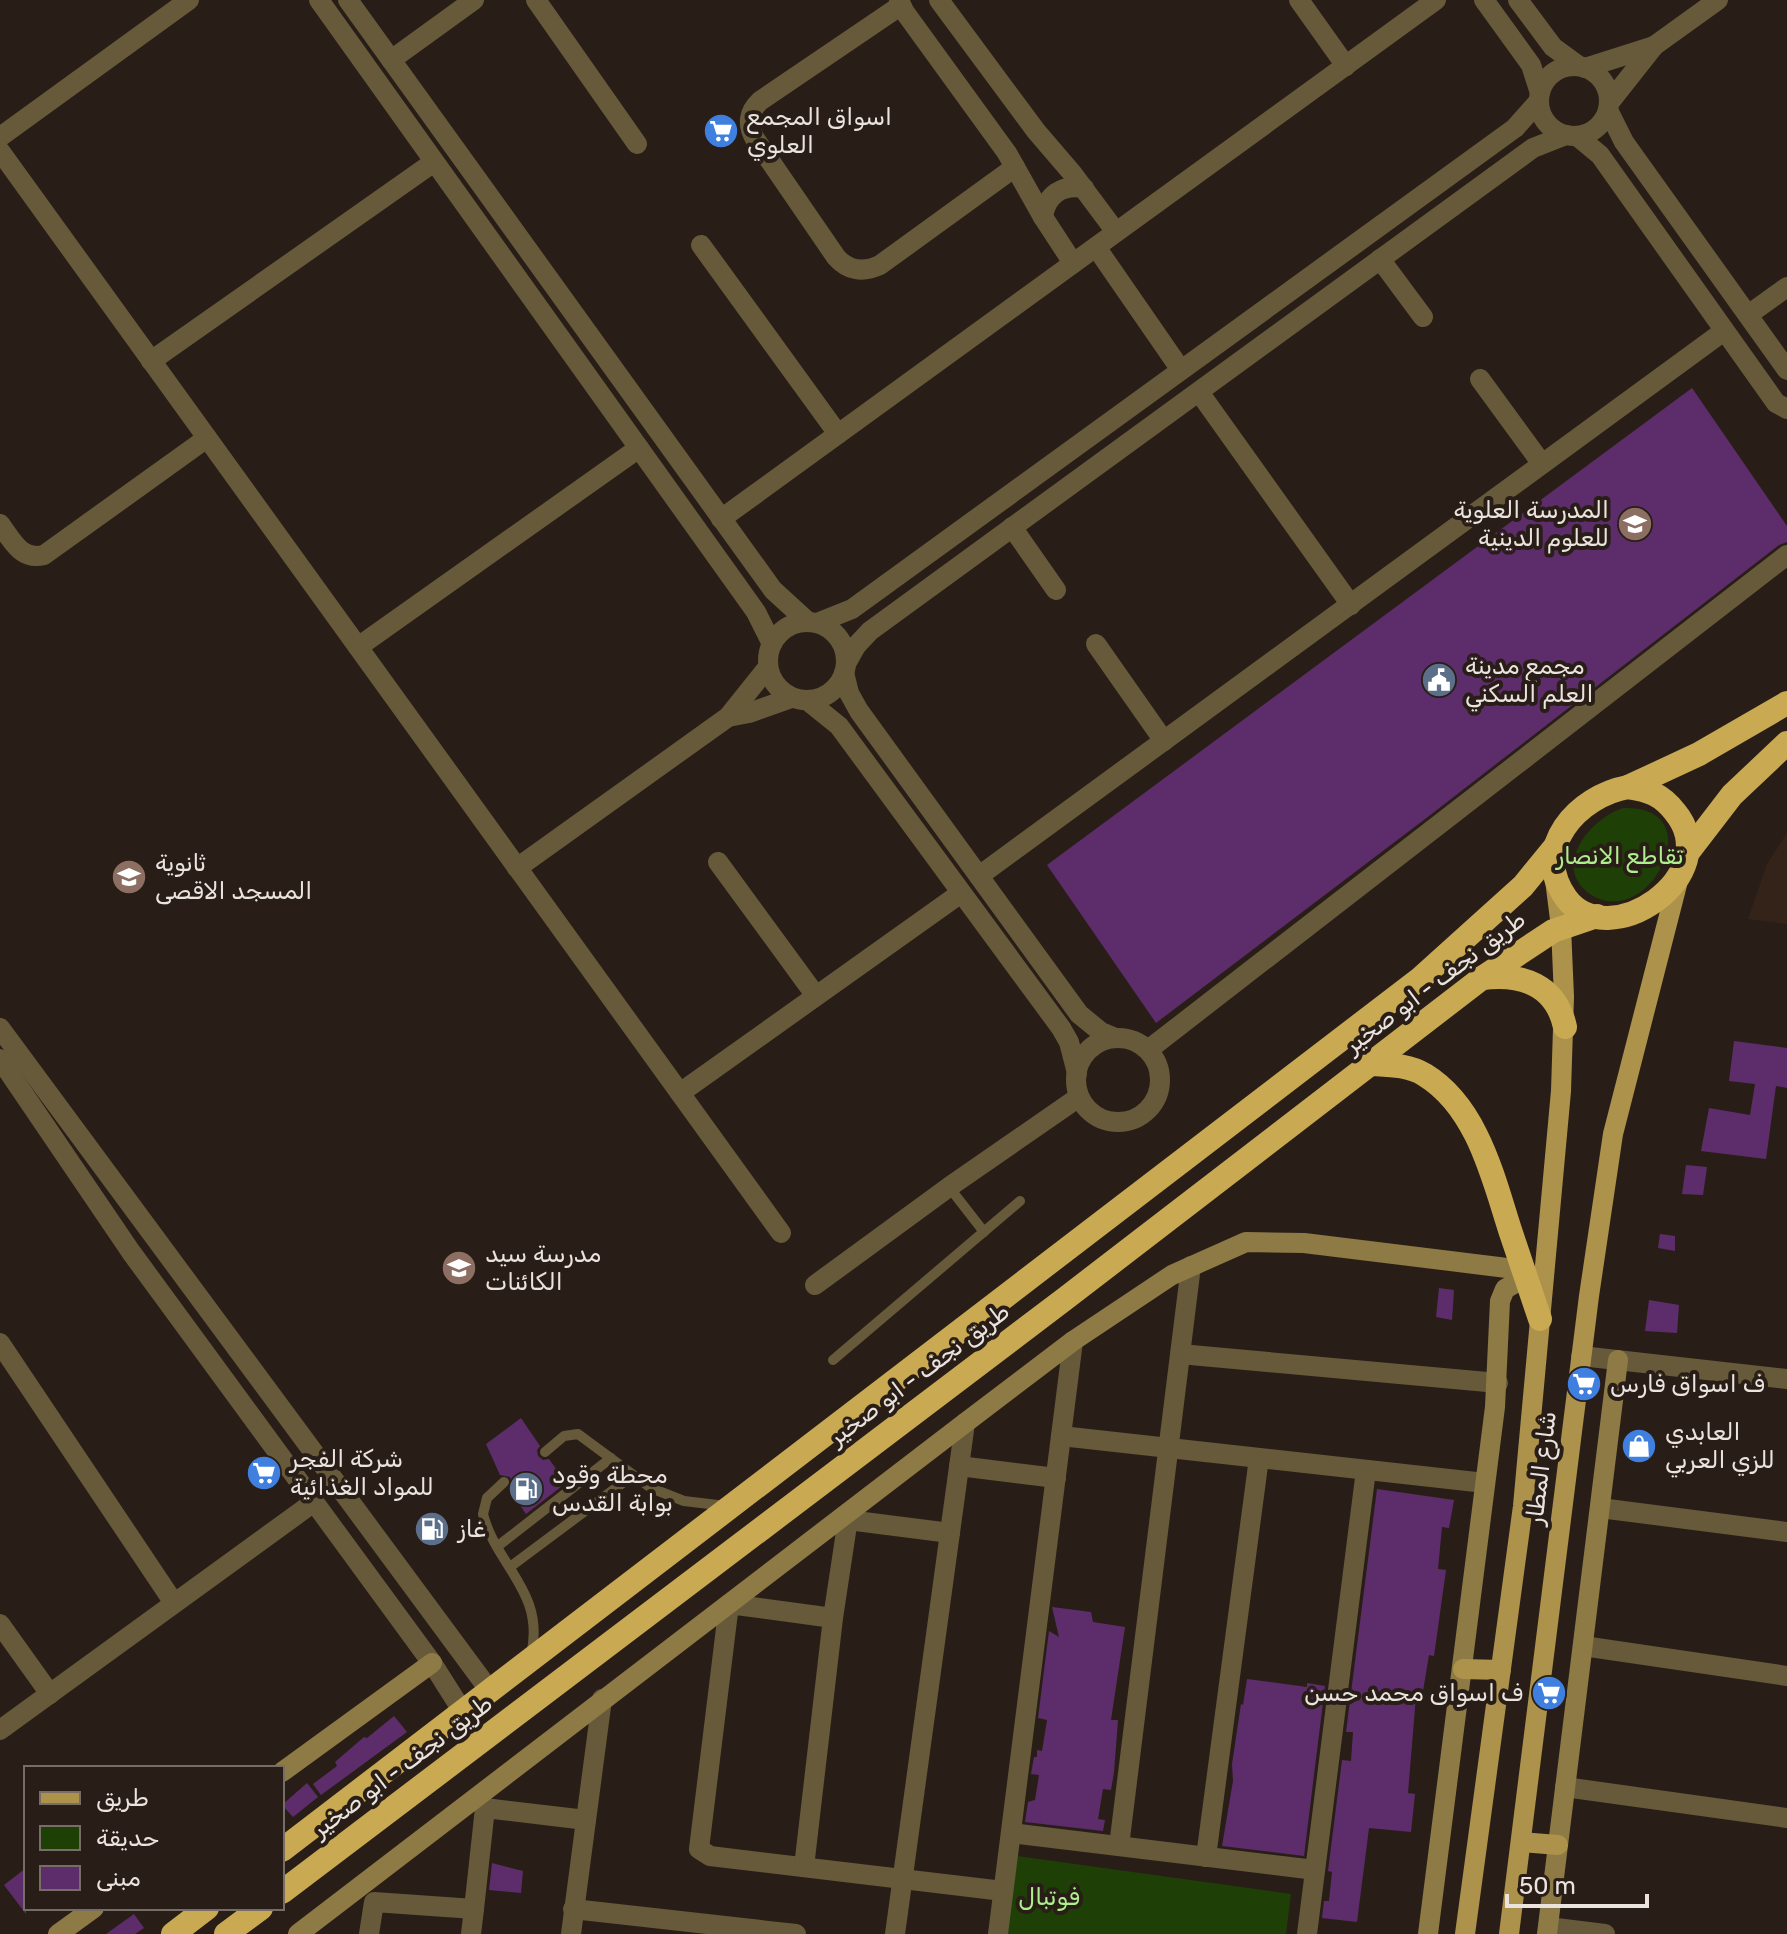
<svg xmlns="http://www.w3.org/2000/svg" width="1787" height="1934" viewBox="0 0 1787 1934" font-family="Rubik,Vazirmatn,sans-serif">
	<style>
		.built { fill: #342319 }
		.green { fill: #1e3f06 }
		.building { fill: #5d2d6b }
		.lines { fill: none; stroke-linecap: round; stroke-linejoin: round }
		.lane { stroke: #675a3a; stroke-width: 10 }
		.street { stroke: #675a3a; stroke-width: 20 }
		.secondary { stroke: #8e7a45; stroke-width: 20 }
		.primary { stroke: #ad924c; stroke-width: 20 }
		.highway { stroke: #c9a952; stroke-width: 24 }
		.labels { text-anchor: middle; stroke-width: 8; stroke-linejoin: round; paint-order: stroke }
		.poi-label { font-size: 24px; fill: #eae3de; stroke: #291e17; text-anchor: start }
		.park-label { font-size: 24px; fill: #aeee8d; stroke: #291e17 }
		.street-label { font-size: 24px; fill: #eae3de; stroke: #291e17 }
	</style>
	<rect width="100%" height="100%" fill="#291e17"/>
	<polygon class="built" points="1787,833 1787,924 1748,919 1767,864"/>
	<g class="green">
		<path d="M1623,808c90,-3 27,121 -30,88 -44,-27 -4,-77 30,-88z"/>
		<polygon points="1017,1856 1291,1894 1286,1934 1007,1934"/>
	</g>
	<g class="building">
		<polygon points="1692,388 1787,526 1787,542 1779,545 1429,816 1156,1023 1047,865"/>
		<polygon points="1734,1041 1787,1048 1787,1088 1776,1086 1766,1159 1701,1151 1709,1108 1750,1115 1755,1084 1729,1081"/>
		<polygon points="1686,1165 1707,1167 1703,1195 1682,1194"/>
		<polygon points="1660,1234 1675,1236 1675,1251 1658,1248"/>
		<polygon points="1439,1288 1454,1290 1452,1320 1436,1317"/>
		<polygon points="1649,1300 1679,1305 1677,1333 1645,1331"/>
		<polygon points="521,1418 540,1446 537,1450 538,1456 543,1460 549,1459 566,1483 526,1514 509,1489 512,1484 510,1477 500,1475 486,1444"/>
		<polygon points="1377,1489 1454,1500 1449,1528 1442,1527 1438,1569 1446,1570 1434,1656 1429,1655 1422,1697 1416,1696 1408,1793 1415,1794 1411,1832 1369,1828 1357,1922 1322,1918 1324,1901 1329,1901 1332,1872 1328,1871 1342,1760 1351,1761 1353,1732 1346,1732"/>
		<polygon points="1052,1607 1091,1612 1093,1622 1125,1627 1111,1720 1118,1720 1114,1772 1111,1790 1103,1789 1098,1819 1105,1820 1103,1831 1025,1822 1028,1802 1035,1800 1039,1775 1031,1774 1034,1757 1037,1757 1037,1750 1042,1751 1047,1720 1038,1718 1049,1631 1059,1637"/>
		<polygon points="1247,1679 1307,1687 1307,1683 1325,1686 1304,1856 1222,1846 1233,1781 1232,1764 1241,1704 1243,1705"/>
		<polygon points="394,1716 407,1732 321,1795 313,1784 337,1766 335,1762 364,1737 367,1738"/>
		<polygon points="307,1783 318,1797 293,1817 282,1805"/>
		<polygon points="492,1863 523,1871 521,1893 489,1890"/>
		<polygon points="26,1868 26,1914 4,1885"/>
		<polygon points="134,1914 144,1928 135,1934 106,1934"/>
	</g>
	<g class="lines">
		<g class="lane">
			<polyline points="949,1187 984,1232"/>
			<polyline points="833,1360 1020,1201"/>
			<polyline points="545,1452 564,1436 578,1434 651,1488 684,1501 726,1506"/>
			<path d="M504,1482l-17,16 -4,16c13,52 63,78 48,141"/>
			<polyline points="498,1546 611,1458"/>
			<polyline points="510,1567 632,1476"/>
		</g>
		<g class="street">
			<polyline points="319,0 756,612 772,644"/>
			<polyline points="348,0 773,590 808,622"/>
			<polyline points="536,0 637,144"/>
			<polyline points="899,0 904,11 1007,153 1043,217 1073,263"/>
			<polyline points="939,0 1036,131 1072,173 1116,232"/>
			<polyline points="1299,0 1346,66"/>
			<polyline points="1484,0 1531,65 1540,93"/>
			<polyline points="1518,0 1553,47 1579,66"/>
			<path d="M900,6l-140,95c-12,11 -13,24 -5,38l81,118c12,14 27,16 44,8l135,-98"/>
			<polyline points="391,60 474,0"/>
			<circle cx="1574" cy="101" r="35"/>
			<polyline points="1585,68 1654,46"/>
			<polyline points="1609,103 1654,46 1718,0"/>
			<polyline points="1608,110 1624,142 1787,370"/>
			<polyline points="1577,136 1600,155 1776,403 1787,409"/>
			<polyline points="0,137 189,0"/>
			<polyline points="0,151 781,1233"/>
			<path d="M1043,217c3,-22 19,-33 41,-29"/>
			<polyline points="701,245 838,434"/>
			<polyline points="1096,247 1181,370"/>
			<polyline points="1380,259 1423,317"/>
			<polyline points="1748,315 1787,287"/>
			<polyline points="151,361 434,162"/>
			<polyline points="1480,379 1542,464"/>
			<polyline points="1199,392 1351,605"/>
			<polyline points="721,519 1436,0"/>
			<path d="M0,524c12,16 21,37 44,31l163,-117"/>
			<polyline points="1012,527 1056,590"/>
			<circle cx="807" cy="661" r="39"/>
			<polyline points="817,623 852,609 1515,128 1539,101"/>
			<polyline points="1096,644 1164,741"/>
			<polyline points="358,647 639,448"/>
			<polyline points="846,664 856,646 870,631 1533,148 1566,135"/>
			<polyline points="844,673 849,693 859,711 1079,1014 1101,1032 1113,1037"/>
			<polyline points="808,701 839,726 1061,1028 1069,1042 1077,1073"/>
			<polyline points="728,717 749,713 791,698"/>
			<polyline points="718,862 816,996"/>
			<polyline points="517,868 728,717 768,667"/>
			<polyline points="979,876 1724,331"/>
			<polyline points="0,1028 490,1691"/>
			<circle cx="1118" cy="1080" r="42"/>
			<polyline points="1148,1050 1787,555"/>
			<polyline points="0,1059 131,1252 432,1663 463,1712"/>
			<polyline points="680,1093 961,893"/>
			<polyline points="815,1285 949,1187 1079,1097"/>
			<polyline points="0,1343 174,1603"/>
			<polyline points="1180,1354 1498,1383"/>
			<polyline points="1581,1356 1787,1379"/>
			<polyline points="1061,1436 1485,1483"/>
			<polyline points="959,1466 1056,1478"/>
			<polyline points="1600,1508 1787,1532"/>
			<polyline points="848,1520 950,1533"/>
			<polyline points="833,1618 729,1604 699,1849 710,1856 1003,1891"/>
			<polyline points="0,1624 50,1694"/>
			<polyline points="1583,1646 1787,1676"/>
			<polyline points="0,1730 314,1502"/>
			<polyline points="1565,1787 1787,1818"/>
			<polyline points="1011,1833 1315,1870"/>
			<polyline points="1119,1846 1191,1266"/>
			<polyline points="1206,1857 1259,1458"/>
			<polyline points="804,1867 833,1618 849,1512"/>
			<polyline points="573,1909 796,1934"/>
			<polyline points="1548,1927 1605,1934"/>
			<polyline points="369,1934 374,1902 474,1909 485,1808 586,1820"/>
			<polyline points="471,1934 474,1909"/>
			<polyline points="571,1934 602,1699"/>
			<polyline points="895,1934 965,1423"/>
			<polyline points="998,1934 1073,1341"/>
			<polyline points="1307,1934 1366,1470"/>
		</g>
		<g class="secondary">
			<polyline points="282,1772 432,1663"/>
			<polyline points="58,1934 94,1908"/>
			<polyline points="298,1934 965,1423 1073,1341 1172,1275 1246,1242 1304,1243 1523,1270"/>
			<polyline points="1428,1934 1495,1407 1500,1301 1505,1289 1526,1277"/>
			<polyline points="1547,1934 1618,1360"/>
		</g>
		<g class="primary">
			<polyline points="1463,1669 1501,1670"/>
			<polyline points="1521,1842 1558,1845"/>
			<polyline points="1465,1934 1523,1506 1561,1091 1564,997 1561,927 1555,880"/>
			<polyline points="1509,1934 1589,1296 1613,1134 1680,873"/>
		</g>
		<g class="highway">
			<path d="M1628,787c21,3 34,8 47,25 52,63 -67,144 -109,86 -36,-50 12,-102 62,-111z"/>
			<polyline points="1628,787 1699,754 1787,703"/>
			<polyline points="1689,851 1732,795 1787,743"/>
			<path d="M1482,978c40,-5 74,7 83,49"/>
			<path d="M1371,1064c19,1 38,1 54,11 52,32 68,102 85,155 10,30 20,59 30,89"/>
			<polyline points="282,1850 1421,978 1523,886 1554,848"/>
			<polyline points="282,1892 1066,1298 1482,978 1553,931 1597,916"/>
			<polyline points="173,1934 207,1908"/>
			<polyline points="226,1934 261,1908"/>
		</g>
	</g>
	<defs>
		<g id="supermarket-disc" transform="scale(1.8)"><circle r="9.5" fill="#3f7fe0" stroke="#291e17"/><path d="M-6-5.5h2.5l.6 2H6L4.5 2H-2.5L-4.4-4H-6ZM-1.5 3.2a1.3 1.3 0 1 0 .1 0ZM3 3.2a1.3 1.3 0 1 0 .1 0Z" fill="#fff"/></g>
		<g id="school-disc" transform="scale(1.8)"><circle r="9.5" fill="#8d6e63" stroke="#291e17"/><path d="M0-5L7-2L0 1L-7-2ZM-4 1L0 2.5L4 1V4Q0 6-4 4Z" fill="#fff"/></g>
		<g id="civic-disc" transform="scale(1.8)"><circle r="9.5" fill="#5c6f8a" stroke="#291e17"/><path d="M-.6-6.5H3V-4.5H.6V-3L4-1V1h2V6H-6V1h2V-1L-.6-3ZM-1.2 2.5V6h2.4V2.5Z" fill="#fff"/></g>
		<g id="shop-disc" transform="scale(1.8)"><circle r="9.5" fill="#3f7fe0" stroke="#291e17"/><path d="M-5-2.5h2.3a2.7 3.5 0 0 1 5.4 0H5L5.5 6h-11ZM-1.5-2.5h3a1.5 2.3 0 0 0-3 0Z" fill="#fff"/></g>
		<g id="fuel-disc" transform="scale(1.8)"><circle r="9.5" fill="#5c6f8a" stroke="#291e17"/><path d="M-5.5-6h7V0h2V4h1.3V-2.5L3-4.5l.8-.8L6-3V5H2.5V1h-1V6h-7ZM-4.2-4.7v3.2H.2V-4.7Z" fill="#fff"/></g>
	</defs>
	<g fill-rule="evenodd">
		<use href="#supermarket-disc" x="721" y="131"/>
		<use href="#school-disc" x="1635" y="524"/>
		<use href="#civic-disc" x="1439" y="680"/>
		<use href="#school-disc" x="129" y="877"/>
		<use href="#school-disc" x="459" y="1268"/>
		<use href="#supermarket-disc" x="1584" y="1384"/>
		<use href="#shop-disc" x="1639" y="1446"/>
		<use href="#supermarket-disc" x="264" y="1473"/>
		<use href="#fuel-disc" x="526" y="1489"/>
		<use href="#fuel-disc" x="432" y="1529"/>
		<use href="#supermarket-disc" x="1549" y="1693"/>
	</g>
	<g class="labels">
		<g class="poi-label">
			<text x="747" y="125">اسواق المجمع<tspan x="747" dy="28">العلوي</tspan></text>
			<text x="1609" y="518" text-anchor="end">المدرسة العلوية<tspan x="1609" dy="28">للعلوم الدينية</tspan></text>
			<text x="1465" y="674">مجمع مدينة<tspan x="1465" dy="28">العلم السكني</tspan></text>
			<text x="155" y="871">ثانوية<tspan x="155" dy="28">المسجد الاقصى</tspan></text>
			<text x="485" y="1262">مدرسة سيد<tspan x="485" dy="28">الكائنات</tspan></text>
			<text x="1610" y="1392">ف اسواق فارس</text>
			<text x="1665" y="1440">العابدي<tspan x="1665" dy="28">للزي العربي</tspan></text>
			<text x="290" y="1467">شركة الفجر<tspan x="290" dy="28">للمواد الغذائية</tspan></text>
			<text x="552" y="1483">محطة وقود<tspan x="552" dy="28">بوابة القدس</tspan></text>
			<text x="458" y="1537">غاز</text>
			<text x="1523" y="1701" text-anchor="end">ف اسواق محمد حسن</text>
		</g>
		<g class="park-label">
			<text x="1620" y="864">تقاطع الانصار</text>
			<text x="1049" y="1905">فوتبال</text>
		</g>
		<g class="street-label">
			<text transform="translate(1435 982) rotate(-37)" y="8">طريق نجف - ابو صخير</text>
			<text transform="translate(919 1374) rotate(-37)" y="8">طريق نجف - ابو صخير</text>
			<text transform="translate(1541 1468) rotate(-83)" y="8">شارع المطار</text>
			<text transform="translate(402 1766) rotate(-37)" y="8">طريق نجف - ابو صخير</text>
		</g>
	</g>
	<rect x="24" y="1766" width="260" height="144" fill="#291e17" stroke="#766d67" stroke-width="2"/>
	<rect x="40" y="1792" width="40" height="12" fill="#ad924c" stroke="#766d67" stroke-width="2"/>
	<text x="96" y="1806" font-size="24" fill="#eae3de">طريق</text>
	<rect x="40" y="1826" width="40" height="24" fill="#1e3f06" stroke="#766d67" stroke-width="2"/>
	<text x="96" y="1846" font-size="24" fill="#eae3de">حديقة</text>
	<rect x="40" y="1866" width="40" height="24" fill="#5d2d6b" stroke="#766d67" stroke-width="2"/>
	<text x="96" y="1886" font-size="24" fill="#eae3de">مبنى</text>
	<path d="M1507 1894v12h140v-12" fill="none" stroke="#eae3de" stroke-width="4"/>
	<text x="1519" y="1894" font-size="24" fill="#eae3de" stroke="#291e17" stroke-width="6" paint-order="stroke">50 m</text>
</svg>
